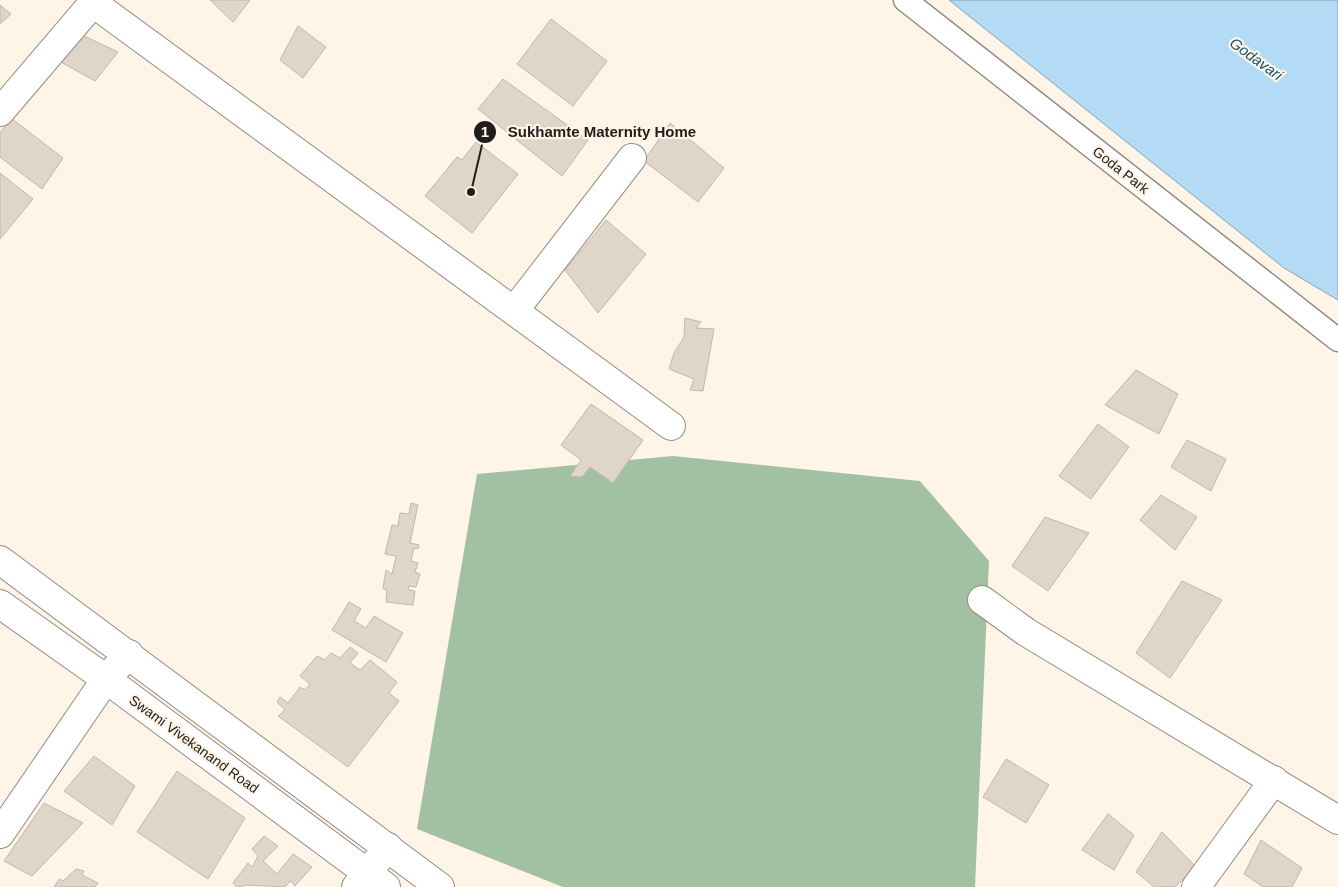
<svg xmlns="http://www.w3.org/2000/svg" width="1338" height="887" viewBox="0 0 1338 887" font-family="Arial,sans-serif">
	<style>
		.forest { fill: #a1c1a2 }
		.water { fill: #b4dbf5; stroke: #88a2b3 }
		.building { fill: #dfd5c8; stroke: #c1b8ab }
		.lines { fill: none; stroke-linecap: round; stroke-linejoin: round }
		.pedestrian-casing { stroke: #958c80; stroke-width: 25 }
		.minor-casing { stroke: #958c80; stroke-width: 30 }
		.secondary-casing { stroke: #958c80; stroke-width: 30 }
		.pedestrian { stroke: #fff; stroke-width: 22 }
		.minor { stroke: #fff; stroke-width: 28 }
		.secondary { stroke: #fff; stroke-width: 28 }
		.labels { text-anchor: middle; stroke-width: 4.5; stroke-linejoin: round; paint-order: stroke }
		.street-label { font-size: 14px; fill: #211e19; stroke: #fef4e7 }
		.water-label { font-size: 15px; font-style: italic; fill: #145477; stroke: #fef4e7 }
		.leader { fill: none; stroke: #211e19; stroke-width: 2 }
		.callout-dot { fill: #211e19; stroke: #fef4e7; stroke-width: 2 }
		.mark-label { font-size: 15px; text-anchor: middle; font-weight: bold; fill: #fff }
		.callout-label { font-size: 15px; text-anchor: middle; font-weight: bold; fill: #211e19; stroke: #fef4e7; stroke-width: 4.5; stroke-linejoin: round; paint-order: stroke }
	</style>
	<rect width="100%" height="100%" fill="#fef4e7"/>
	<polygon class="forest" points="673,456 920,481 989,561 975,887 563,887 417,829 477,474"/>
	<polygon class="water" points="949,0 1338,0 1338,300 1284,268"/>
	<g class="building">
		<polygon points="210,0 250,0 233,22"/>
		<polygon points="0,5 11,14 0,24"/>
		<polygon points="551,19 607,61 573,106 517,64"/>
		<polygon points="298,26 326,47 303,78 280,60"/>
		<polygon points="80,34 118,52 95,81 59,61"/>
		<polygon points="503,79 588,140 562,176 478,109"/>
		<polygon points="11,118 63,158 42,189 0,157 0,133"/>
		<polygon points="670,123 724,168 698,202 644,161"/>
		<polygon points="476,142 518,174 472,233 425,196 457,157 462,160"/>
		<polygon points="0,173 33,199 0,239"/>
		<polygon points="606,220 646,254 598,313 565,270"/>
		<polygon points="685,318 701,322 696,328 714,329 703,391 690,390 694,379 669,369 674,353 684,337"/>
		<polygon points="1136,370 1178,394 1159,434 1105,405"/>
		<polygon points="591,404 643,440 613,483 590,467 582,477 570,476 581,460 561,445"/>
		<polygon points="1098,424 1129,447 1091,499 1059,476"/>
		<polygon points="1187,440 1226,459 1211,491 1171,467"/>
		<polygon points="1161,495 1197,517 1175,550 1140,520"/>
		<polygon points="411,503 418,505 410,543 419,545 418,549 414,548 411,561 418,563 415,572 420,574 416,587 408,586 409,590 415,591 413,605 386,602 387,591 383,588 386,570 392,574 396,556 385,554 392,525 398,526 400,513 409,514"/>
		<polygon points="1045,517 1089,533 1048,591 1012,566"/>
		<polygon points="1182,581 1222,600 1170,678 1136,653"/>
		<polygon points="349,602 361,609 354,621 366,628 374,616 403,633 386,662 332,630"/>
		<polygon points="350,647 358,653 350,663 360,670 370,660 397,682 389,693 399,701 348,767 278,716 285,710 277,702 280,697 288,703 300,687 305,690 310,684 300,676 317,656 325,660 331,653 340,658"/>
		<polygon points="94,756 135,786 112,825 64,791"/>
		<polygon points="1006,759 1049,785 1026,823 983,797"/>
		<polygon points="177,771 245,818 208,879 137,832"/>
		<polygon points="44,803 83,823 32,876 4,861"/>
		<polygon points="1108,814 1134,835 1114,870 1082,850"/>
		<polygon points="1162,832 1196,867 1175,887 1154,887 1136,872"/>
		<polygon points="264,836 278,846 263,861 277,874 293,854 312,867 295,886 290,881 285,887 247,885 237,887 233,883 248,863 252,867 258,856 252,849"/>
		<polygon points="1261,840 1302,868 1292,887 1263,887 1244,874"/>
		<polygon points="76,869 84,871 82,875 98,883 95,887 54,887 59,879 63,881"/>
	</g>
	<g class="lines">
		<g class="pedestrian-casing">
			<polyline id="pedestrian" points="905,0 1338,340"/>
		</g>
		<g class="minor-casing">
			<g id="minor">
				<polyline points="0,112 93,3 671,426"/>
				<polyline points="514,311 632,158"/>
				<polyline points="982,600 1026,632 1338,820"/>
				<polyline points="0,834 106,679 129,654"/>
				<polyline points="356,887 388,847"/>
				<polyline points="1196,887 1274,780"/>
			</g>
		</g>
		<g class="secondary-casing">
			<g id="secondary">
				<polyline points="0,560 440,887"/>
				<polyline points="0,604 106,679 386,887"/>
			</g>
		</g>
		<use href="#pedestrian" class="pedestrian"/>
		<use href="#minor" class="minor"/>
		<use href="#secondary" class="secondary"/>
	</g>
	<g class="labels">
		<g class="street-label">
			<text transform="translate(1121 170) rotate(38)" y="5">Goda Park</text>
			<text transform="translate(194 744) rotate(36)" y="5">Swami Vivekanand Road</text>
		</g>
		<g class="water-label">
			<text transform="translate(1256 59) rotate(36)" y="5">Godavari</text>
		</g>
	</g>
	<path class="leader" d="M471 192L485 132"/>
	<g class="callout-dot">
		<circle cx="471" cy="192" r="5"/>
		<circle cx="485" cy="132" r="12"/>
	</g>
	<g class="mark-label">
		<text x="485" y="137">1</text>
	</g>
	<g class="callout-label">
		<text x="602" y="137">Sukhamte Maternity Home</text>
	</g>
</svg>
